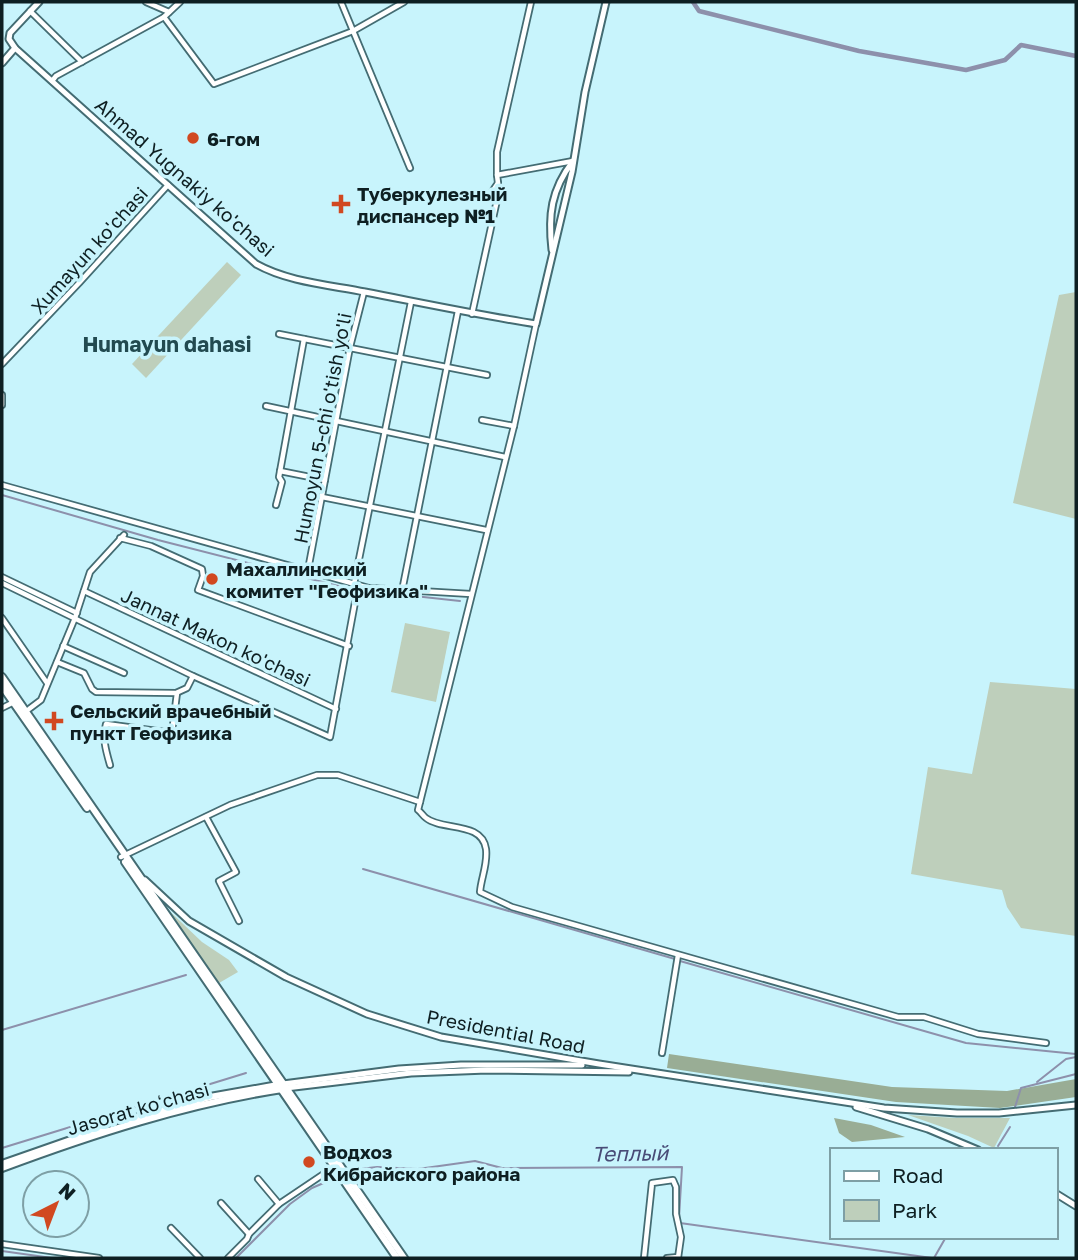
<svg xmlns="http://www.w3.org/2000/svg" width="1078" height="1260" font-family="'Golos Text',sans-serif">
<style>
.green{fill:#becfbb}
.forest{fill:#99ad95}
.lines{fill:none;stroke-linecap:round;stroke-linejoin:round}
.stream{stroke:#8d90ab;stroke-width:2}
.canal{stroke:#8d90ab;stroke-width:4.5}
.minor-casing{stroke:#446c73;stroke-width:8}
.tertiary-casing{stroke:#446c73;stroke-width:9}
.secondary-casing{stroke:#446c73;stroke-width:10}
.minor{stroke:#fff;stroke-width:4.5}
.tertiary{stroke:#fff;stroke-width:5}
.secondary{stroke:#fff;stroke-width:6}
.poi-dot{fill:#d14820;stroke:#c8f4fc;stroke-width:2.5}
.labels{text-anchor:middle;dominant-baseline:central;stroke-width:7;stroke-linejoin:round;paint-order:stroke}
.poi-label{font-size:19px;font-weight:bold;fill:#0e1f22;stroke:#c8f4fc;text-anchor:start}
.street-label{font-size:19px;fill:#0e1f22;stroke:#c8f4fc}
.neighbourhood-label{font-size:21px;font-weight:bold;fill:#224a50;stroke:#c8f4fc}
.water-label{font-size:21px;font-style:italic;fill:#494c77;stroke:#c8f4fc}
</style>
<rect width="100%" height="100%" fill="#c8f4fc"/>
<!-- green -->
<g class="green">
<path d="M227 262 241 275 146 378 132 364Z"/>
<path d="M1076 292V519L1013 503 1059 295Z"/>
<path d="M405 623 450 632 436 702 391 692Z"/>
<path d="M990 682 1076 689V936L1021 928 1007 907 1002 890 911 874 928 767 972 774Z"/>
<path d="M161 903 202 942 229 960 238 972 219 983Z"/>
<path d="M908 1115 956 1118H1010L994 1148 968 1136Z"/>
</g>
<!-- forest -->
<g class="forest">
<path d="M669 1054 892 1087 1007 1091 1076 1079V1097L1000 1108 896 1102 667 1068Z"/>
<path d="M834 1118 871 1125 905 1137 852 1142 839 1133Z"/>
</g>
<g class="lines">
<!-- stream -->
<g class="stream">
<path d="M2 495 158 540 350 589 460 601"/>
<path d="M363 869 675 959"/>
<path d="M680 961 966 1043 1076 1054"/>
<path d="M2 1030 186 975"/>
<path d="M1037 1082 1066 1059 1076 1057"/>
<path d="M1015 1107 1021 1088 1076 1074"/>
<path d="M998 1146 1010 1127"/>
<path d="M2 1148 246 1073"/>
<path d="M351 1170 377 1167 418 1169 475 1161 502 1168 682 1167 679 1218"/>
<path d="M680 1223 932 1258"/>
<path d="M2 1251 52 1258"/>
<path d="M236 1258 290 1204 312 1188 335 1178"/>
<path d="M934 1258 946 1237"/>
</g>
<!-- canal -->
<path class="canal" d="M693 2 699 11 859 51 966 70 1005 60 1021 45 1076 56"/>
<defs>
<g id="minor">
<path d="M146 2 169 12"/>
<path d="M341 2 410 168"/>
<path d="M30 11 82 62"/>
<path d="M164 17 214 84 353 31 404 2"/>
<path d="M52 81 56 76 164 17 180 2"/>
<path d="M497 175V152L531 2"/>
<path d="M470 195 489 196 498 183 497 175 573 161"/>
<path d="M472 314 497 200 498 183"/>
<path d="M536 324 514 426 418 810C421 812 423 816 426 818 442 831 482 821 486 849 488 864 481 878 480 892L512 907 898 1017H924L978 1034 1046 1043"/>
<path d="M279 334 487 375"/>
<path d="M2 364 79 283 168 185"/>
<path d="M2 395V405"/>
<path d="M266 406 505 457"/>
<path d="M482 420 514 426"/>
<path d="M280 471 325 480"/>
<path d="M2 485 369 588 471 594"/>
<path d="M322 497 486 530"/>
<path d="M276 505 282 482 279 477 304 339"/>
<path d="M120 538 151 546 202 569 203 576 198 590 349 646"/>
<path d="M308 570 350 347 364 292"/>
<path d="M2 577 77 613"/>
<path d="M2 583 193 676 330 737 358 586"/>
<path d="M354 584 411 302"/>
<path d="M84 591 336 709"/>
<path d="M402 591 458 311"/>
<path d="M2 618 47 683"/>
<path d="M63 646 124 673"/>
<path d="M57 662 84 673 92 689 96 692 176 693 187 688 193 676"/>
<path d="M2 708 14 702"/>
<path d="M29 709 41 700 75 618 90 572 124 535"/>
<path d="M75 737 104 732"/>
<path d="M110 765C106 751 102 738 106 724L172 733 177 693"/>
<path d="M206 817 236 872 219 881 239 921"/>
<path d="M121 857 230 805 317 775H338L420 802"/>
<path d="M662 1053 678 955"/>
<path d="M258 1179 279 1204"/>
<path d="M221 1203 249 1234"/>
<path d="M171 1228 200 1258"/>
<path d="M2 1244 99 1258"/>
<path d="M228 1258 247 1239 249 1234 279 1204 334 1167"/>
<path d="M644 1258 652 1183 673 1180 676 1187V1214L681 1237 678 1258"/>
<path d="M667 1258 678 1257"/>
</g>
<g id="tertiary">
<path d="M39 2 10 33 9 39 15 48 256 264C288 282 330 285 365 292 422 303 479 315 536 324L572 172 585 92 606 2"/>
<path d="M2 63 15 48"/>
<path d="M552 250C548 215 551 190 573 161"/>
<path d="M145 880 189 921 286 977 367 1014 441 1037 599 1064 884 1108 957 1113H999L1076 1105"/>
<path d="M283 1084 399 1069 461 1065H582"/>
<path d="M286 1088 411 1073 487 1070 629 1072"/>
<path d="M856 1107 928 1129 978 1150"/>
<path d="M1055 1193 1076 1206"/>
</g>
<g id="secondary">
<path d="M2 677 404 1258"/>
<path d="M2 686 87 808"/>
<path d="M125 862 397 1258"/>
<path d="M128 1120 210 1097 278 1085"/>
<path d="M2 1164 105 1128"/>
<path d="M2 1168C93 1134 186 1104 282 1089"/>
</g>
</defs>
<!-- minor casing -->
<use href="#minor" class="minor-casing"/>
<!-- tertiary casing -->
<use href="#tertiary" class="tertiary-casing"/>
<!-- secondary casing -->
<use href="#secondary" class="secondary-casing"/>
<!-- minor -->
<use href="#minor" class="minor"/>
<!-- tertiary -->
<use href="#tertiary" class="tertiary"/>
<!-- secondary -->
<use href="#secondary" class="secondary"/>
</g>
<!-- markers -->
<g class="poi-dot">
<circle cx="193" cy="138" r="7"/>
<path d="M337.5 193.5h7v7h7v7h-7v7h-7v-7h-7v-7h7z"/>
<circle cx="212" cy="579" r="7"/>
<path d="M50.5 710.5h7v7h7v7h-7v7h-7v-7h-7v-7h7z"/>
<circle cx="309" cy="1162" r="7"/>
</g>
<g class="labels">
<!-- poi labels -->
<g class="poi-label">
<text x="207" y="138">6-гом</text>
<text x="357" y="193">Туберкулезный<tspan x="357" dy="22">диспансер №1</tspan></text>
<text x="226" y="568">Махаллинский<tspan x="226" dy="22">комитет "Геофизика"</tspan></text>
<text x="70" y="710">Сельский врачебный<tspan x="70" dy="22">пункт Геофизика</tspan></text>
<text x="323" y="1151">Водхоз<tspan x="323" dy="22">Кибрайского района</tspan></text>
</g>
<!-- street labels -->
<g class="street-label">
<text transform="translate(185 177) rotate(41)">Ahmad Yugnakiy ko'chasi</text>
<text transform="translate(89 250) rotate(-48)">Xumayun ko'chasi</text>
<text transform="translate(322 428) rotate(-79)">Humoyun 5-chi o'tish yo'li</text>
<text transform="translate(216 637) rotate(25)">Jannat Makon ko'chasi</text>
<text transform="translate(506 1031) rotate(11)">Presidential Road</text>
<text transform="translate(138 1108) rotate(-16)">Jasorat koʻchasi</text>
</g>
<!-- neighbourhood labels -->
<g class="neighbourhood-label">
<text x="167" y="344">Humayun dahasi</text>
</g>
<!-- water labels -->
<g class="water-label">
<text transform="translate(630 1153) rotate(-1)">Теплый</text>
</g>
</g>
<!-- border -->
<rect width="1078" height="1260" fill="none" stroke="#0e1f22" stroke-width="7"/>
<!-- legend -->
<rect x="830" y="1148" width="228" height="91" fill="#c8f4fc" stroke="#7e9fa5" stroke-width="2"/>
<rect x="844" y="1171" width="35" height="10" fill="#ffffff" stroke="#7e9fa5" stroke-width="2"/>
<text x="892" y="1183" font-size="21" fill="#0e1f22">Road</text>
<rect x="844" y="1200" width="35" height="21" fill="#becfbb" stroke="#7e9fa5" stroke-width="2"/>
<text x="892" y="1218" font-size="21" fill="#0e1f22">Park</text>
<!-- north arrow -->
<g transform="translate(56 1204) rotate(42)"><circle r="33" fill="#c8f4fc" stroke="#7e9fa5" stroke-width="2"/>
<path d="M0-5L12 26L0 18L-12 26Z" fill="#d14820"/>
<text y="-10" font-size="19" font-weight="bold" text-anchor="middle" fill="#0e1f22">N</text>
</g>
</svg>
